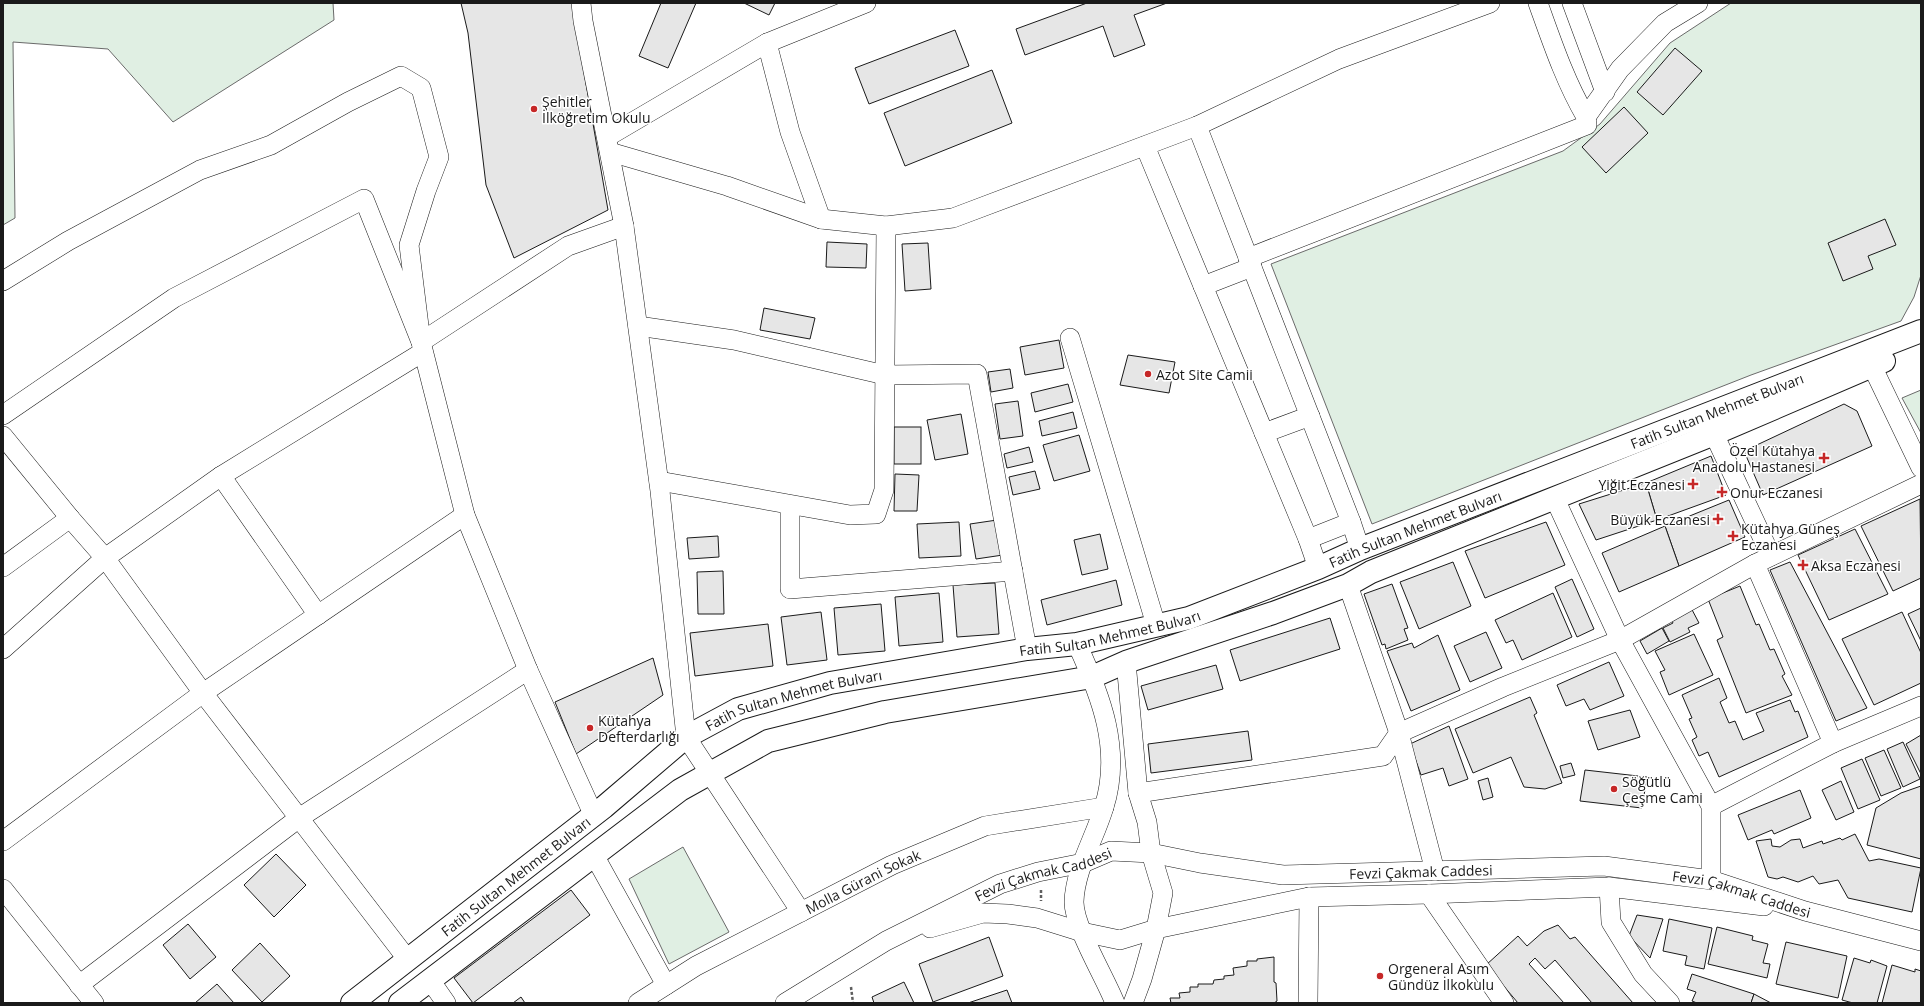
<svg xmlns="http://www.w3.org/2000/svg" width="1924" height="1006" font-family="'Open Sans',sans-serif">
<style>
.green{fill:#e0efe3;stroke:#6a6a6a}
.building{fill:#e6e6e6;stroke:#1a1a1a}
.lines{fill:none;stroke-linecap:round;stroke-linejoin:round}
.minor-casing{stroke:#1a1a1a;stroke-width:20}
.major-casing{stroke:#1a1a1a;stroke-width:24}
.path{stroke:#5f5f5f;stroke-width:2.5;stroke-dasharray:3 2;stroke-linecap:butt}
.minor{stroke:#fff;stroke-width:19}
.major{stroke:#fff;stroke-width:22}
.poi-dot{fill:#c62828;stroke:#fff;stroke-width:1.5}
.labels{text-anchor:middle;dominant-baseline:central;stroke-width:3;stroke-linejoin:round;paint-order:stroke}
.poi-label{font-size:14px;fill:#1a1a1a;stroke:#fff;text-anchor:start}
.street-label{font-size:14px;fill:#1a1a1a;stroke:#fff}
</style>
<rect width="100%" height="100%" fill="#fff"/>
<!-- green -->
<g class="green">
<path d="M3 3H333L334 20 173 122 108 49 13 42 15 218 3 225Z"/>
<path d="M1731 3H1921V275L1914 297 1901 321 1751 375 1372 524 1271 264 1563 151 1600 124 1670 43Z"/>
<path d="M1921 390V433L1902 398Z"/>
<path d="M683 847 729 932 669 964 629 879Z"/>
</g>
<!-- building -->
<g class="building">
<path d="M461 3H572L608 210 514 258 486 185 468 33Z"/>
<path d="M661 3H696L668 68 639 56Z"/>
<path d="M744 3H775L769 15Z"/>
<path d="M1087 3H1167L1134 15 1145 45 1114 57 1103 26 1025 55 1016 29Z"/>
<path d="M955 30 969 66 869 104 855 68Z"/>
<path d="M1675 48 1702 71 1663 115 1637 92Z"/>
<path d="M992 70 1012 123 905 166 884 113Z"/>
<path d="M1624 107 1648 133 1606 173 1582 147Z"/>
<path d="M1885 219 1896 245 1868 256 1873 269 1843 281 1828 243Z"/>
<path d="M827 242 867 244 866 268 826 267Z"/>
<path d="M928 243 931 289 905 291 902 244Z"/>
<path d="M764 308 815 318 810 339 760 330Z"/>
<path d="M1059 340 1064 368 1025 375 1020 347Z"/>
<path d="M1128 355 1175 362 1169 393 1120 385Z"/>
<path d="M1010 369 1013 388 991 392 988 372Z"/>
<path d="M1068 384 1073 402 1035 412 1031 393Z"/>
<path d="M1018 401 1023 436 1000 439 995 404Z"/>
<path d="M1844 404 1857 411 1872 446 1763 495 1744 451Z"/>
<path d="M1073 412 1077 428 1042 436 1039 421Z"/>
<path d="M961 414 968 454 935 460 927 420Z"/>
<rect x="894" y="427" width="27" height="37"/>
<path d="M1079 435 1090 471 1054 481 1043 445Z"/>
<path d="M1029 447 1033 462 1007 468 1004 454Z"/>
<path d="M1711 456 1726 495 1657 520 1646 483Z"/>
<path d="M1035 471 1040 489 1013 495 1009 477Z"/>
<path d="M895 474 919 475 917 511H894Z"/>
<path d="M1646 483 1657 520 1596 540 1579 504Z"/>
<path d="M1920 499 1921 578 1893 591 1861 526Z"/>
<path d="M1729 500 1745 537 1679 566 1665 526Z"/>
<path d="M997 520 1003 555 976 559 970 524Z"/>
<path d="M959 522 961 556 919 558 917 524Z"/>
<path d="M1546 522 1565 565 1485 598 1465 551Z"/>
<path d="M1665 526 1679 566 1619 592 1602 553Z"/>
<path d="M1855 529 1888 594 1829 620 1798 555Z"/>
<path d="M1100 534 1108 569 1082 575 1074 540Z"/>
<path d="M718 536 719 557 689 559 687 538Z"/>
<path d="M1453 562 1471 606 1419 629 1400 582Z"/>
<path d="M1790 562 1867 708 1836 721 1770 570Z"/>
<path d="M723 571 724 614H698L697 572Z"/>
<path d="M1572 579 1594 629 1577 637 1555 587Z"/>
<path d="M1116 580 1122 605 1047 625 1041 600Z"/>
<path d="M995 583 999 634 957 637 953 585Z"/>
<path d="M1392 584 1408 628 1404 629 1408 640 1386 649 1385 644 1382 645 1364 594Z"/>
<path d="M1740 586 1756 625 1759 624 1770 650 1774 649 1785 674 1782 676 1792 695 1746 713 1717 640 1723 637 1708 599Z"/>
<path d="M939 593 943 642 899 646 895 597Z"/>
<path d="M1553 593 1572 637 1522 660 1513 640 1506 643 1495 620Z"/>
<path d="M881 604 885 651 838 655 834 608Z"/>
<path d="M1689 604 1699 623 1688 628 1690 632 1670 642 1663 628 1673 623 1669 615Z"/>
<path d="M1921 608V641L1908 614Z"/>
<path d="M821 612 827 660 787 665 781 617Z"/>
<path d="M1902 612 1921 653V683L1874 705 1842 639Z"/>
<path d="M1330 618 1340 649 1240 681 1230 650Z"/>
<path d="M768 624 773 666 695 676 690 633Z"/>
<path d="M1662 628 1669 641 1647 654 1640 641Z"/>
<path d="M1486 632 1502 668 1470 682 1454 646Z"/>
<path d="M1694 634 1713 675 1669 695 1660 672 1665 670 1655 651Z"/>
<path d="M1438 635 1460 690 1411 711 1387 651 1412 643 1414 648Z"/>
<path d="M653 658 663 695 576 754 555 702Z"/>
<path d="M1609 662 1624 696 1590 710 1584 699 1566 706 1557 685Z"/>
<path d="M1216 665 1223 689 1148 710 1141 686Z"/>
<path d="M1719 678 1727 698 1720 702 1729 723 1735 721 1743 740 1764 731 1756 713 1790 700 1795 712 1798 711 1808 737 1719 777 1708 752 1699 756 1692 740 1697 737 1689 719 1692 718 1682 695Z"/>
<path d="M1530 697 1537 713 1534 715 1562 783 1545 789 1524 787 1511 757 1473 773 1455 729Z"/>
<path d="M1630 710 1640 737 1598 750 1588 721Z"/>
<path d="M1449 726 1468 779 1449 786 1443 768 1421 775 1410 744Z"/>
<path d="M1248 731 1252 760 1151 773 1148 744Z"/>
<path d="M1921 735V774L1906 744Z"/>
<path d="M1903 742 1920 779 1903 787 1887 749Z"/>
<path d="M1884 750 1901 788 1881 796 1865 758Z"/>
<path d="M1862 759 1880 800 1858 809 1841 768Z"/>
<path d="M1571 763 1575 775 1563 778 1560 766Z"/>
<path d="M1585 770 1647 777 1642 808 1580 801Z"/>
<path d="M1488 778 1493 797 1483 800 1478 781Z"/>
<path d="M1841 781 1854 812 1836 820 1822 790Z"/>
<path d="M1921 786V859L1867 845 1876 808 1901 793Z"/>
<path d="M1800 790 1811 818 1774 834 1772 830 1748 840 1738 815Z"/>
<path d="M1855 834 1869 861 1879 859 1921 868 1912 912 1848 898 1838 880 1819 884 1813 876 1798 882 1783 877 1777 879 1768 877 1756 841 1771 839 1772 846 1780 847 1791 840 1800 839 1803 848 1822 841 1823 844 1840 838 1842 840Z"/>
<path d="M276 854 306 885 274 917 244 885Z"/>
<path d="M571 890 590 915 473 1003 454 978Z"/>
<path d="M1637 915 1663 919 1650 958 1629 936Z"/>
<path d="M1669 919 1712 928 1704 969 1685 965 1687 956 1663 951Z"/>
<path d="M188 924 216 957 190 979 163 945Z"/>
<path d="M1558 925 1570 939 1575 937 1633 1003H1592L1555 960 1545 969 1535 958 1529 964 1564 1003H1518L1486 965 1518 936 1527 946 1544 931Z"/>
<path d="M1717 927 1753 936 1752 940 1768 944 1763 963 1770 964 1767 978 1708 964Z"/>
<path d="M989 937 1003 976 933 1002 919 964Z"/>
<path d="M1786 942 1847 956 1838 998 1776 984Z"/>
<path d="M260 943 290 976 262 1002 232 970Z"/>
<path d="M1274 957V982L1276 983 1277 1001 1274 1003H1171L1170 998H1180L1179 993 1190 992V987H1198V984H1213L1214 980 1224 979V976L1234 975 1233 968 1247 966V961H1257V959Z"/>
<path d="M1854 958 1870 963 1871 960 1887 966 1877 1003H1853L1842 1000Z"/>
<path d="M1892 965 1915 972V969L1921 971V1003H1882Z"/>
<path d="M1692 974 1754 994 1751 1003H1697L1692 1001 1696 992 1687 989Z"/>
<path d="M904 982 914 1003H874L872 997Z"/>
<path d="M217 984 234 1003H195Z"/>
<path d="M1007 990 1012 1003H968Z"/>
<path d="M1754 994 1771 1003H1751Z"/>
<path d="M521 997 525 1003H513Z"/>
</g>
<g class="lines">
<defs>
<g id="minor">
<path d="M581 3 583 21 624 226 660 491 686 737 801 912"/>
<path d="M1538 3C1552 42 1565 81 1586 117L1620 69 1665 23 1698 3"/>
<path d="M1572 3 1605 92"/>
<path d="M767 43 790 132 821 219"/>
<path d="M1197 126 1351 522 1360 549"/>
<path d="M607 137 767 43 866 3"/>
<path d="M1145 146 1308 539 1318 568"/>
<path d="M610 152 727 186 821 219 886 226 953 218 1197 126 1339 59 1490 3"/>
<path d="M1248 258 1587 125 1586 117"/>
<path d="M3 281 68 241 200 170 271 145 348 102 401 76 421 88 439 157 426 191 409 245 421 342 568 246 624 226"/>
<path d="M1203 286 1252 267"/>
<path d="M638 326 734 340 885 375 977 374 1027 649"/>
<path d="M1070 338 1156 625"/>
<path d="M1872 366 1921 468"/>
<path d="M3 415 174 298 364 199 421 342 465 515 528 670 594 816"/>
<path d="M1264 433 1310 416"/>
<path d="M1714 434 1771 556"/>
<path d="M3 436 70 518 105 558 203 693 408 960"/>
<path d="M221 476 318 615"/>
<path d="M659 481 850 515 876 514 884 490 886 226"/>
<path d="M1555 499 1620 640 1711 806V880"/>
<path d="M790 505V589L1013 571"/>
<path d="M1308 539 1351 522"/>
<path d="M1755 564 1833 743"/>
<path d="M3 567 70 518"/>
<path d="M1348 585 1399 733 1435 871"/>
<path d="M1077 644C1101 696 1122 750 1104 807 1095 838 1075 869 1074 902 1074 927 1105 977 1115 1003"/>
<path d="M3 649 105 558 221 476 423 352"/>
<path d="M1126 662 1138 793 1147 822 1151 853 1163 893 1156 929 1142 979 1133 1003"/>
<path d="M1138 793 1383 756 1399 733 1503 687 1620 640 1755 564 1921 484"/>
<path d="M1711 806 1833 743 1921 706"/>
<path d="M3 841 203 693 465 515"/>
<path d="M594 855 666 985"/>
<path d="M1609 887 1611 922 1643 974 1670 1003"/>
<path d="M3 889 94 1003"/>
<path d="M1429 894 1504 1003"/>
<path d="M930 928 983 913 1008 914 1037 918 1082 932 1120 940 1156 929 1309 897 1429 894 1609 887 1764 906"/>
<path d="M430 980 446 1003"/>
<path d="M79 985 299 818 528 670"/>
<path id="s1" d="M638 1003 696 966 892 865 985 826 1104 807"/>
<path id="s2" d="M785 1003 886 941 1000 884 1038 872 1083 863 1111 851 1151 853 1200 863 1283 875 1604 866 1711 880 1805 911 1921 941"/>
<path d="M1308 1003 1309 897"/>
</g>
<g id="major">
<path id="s3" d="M352 1003 604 807 686 737 738 709 830 683 1027 649 1077 644 1189 618 1318 568 1360 549 1921 331"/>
<path d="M400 1003 680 790 768 741 885 712 1092 677 1126 662 1273 613 1348 585 1371 572 1714 434 1884 361"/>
</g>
</defs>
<!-- minor casing -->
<use href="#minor" class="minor-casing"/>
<!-- major casing -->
<use href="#major" class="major-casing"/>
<!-- path -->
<g class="path">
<path d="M1041 890V901"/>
<path d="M851 987 853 1003"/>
</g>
<!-- minor -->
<use href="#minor" class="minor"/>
<!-- major -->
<use href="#major" class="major"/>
</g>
<!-- markers -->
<g class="poi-dot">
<circle cx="534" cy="109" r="4"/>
<circle cx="1148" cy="374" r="4"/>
<path d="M1822 452h4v4h4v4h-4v4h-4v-4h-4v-4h4z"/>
<path d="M1691 478h4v4h4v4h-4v4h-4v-4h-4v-4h4z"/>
<path d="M1720 486h4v4h4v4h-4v4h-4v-4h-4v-4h4z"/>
<path d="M1716 513h4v4h4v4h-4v4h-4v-4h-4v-4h4z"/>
<path d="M1731 530h4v4h4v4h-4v4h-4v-4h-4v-4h4z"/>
<path d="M1801 559h4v4h4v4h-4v4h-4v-4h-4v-4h4z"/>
<circle cx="590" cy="728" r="4"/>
<circle cx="1614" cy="789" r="4"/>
<circle cx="1380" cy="976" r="4"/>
</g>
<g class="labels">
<!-- poi labels -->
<g class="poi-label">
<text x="542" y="101">Şehitler<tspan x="542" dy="16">İlköğretim Okulu</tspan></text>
<text x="1156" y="374">Azot Site Camii</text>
<text x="1815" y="450" text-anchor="end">Özel Kütahya<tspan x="1815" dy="16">Anadolu Hastanesi</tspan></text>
<text x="1685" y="484" text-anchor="end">Yiğit Eczanesi</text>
<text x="1730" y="492">Onur Eczanesi</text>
<text x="1710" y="519" text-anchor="end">Büyük Eczanesi</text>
<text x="1741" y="528">Kütahya Güneş<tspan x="1741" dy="16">Eczanesi</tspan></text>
<text x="1811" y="565">Aksa Eczanesi</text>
<text x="598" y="720">Kütahya<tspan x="598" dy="16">Defterdarlığı</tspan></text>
<text x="1622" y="781">Söğütlü<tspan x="1622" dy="16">Çeşme Cami</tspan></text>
<text x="1388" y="968">Orgeneral Asım<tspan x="1388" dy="16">Gündüz İlkokulu</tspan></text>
</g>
<!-- street labels -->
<g class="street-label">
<text stroke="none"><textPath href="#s3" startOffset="1514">Fatih Sultan Mehmet Bulvarı</textPath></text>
<text stroke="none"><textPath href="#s3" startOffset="1190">Fatih Sultan Mehmet Bulvarı</textPath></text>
<text stroke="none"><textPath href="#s3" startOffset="866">Fatih Sultan Mehmet Bulvarı</textPath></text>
<text stroke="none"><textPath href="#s3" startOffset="542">Fatih Sultan Mehmet Bulvarı</textPath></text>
<text stroke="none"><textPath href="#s2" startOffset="674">Fevzi Çakmak Caddesi</textPath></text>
<text stroke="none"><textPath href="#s2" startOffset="290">Fevzi Çakmak Caddesi</textPath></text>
<text stroke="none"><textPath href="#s3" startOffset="207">Fatih Sultan Mehmet Bulvarı</textPath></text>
<text stroke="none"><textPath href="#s1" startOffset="256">Molla Gürani Sokak</textPath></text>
<text stroke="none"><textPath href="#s2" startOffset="998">Fevzi Çakmak Caddesi</textPath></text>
</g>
</g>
<!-- border -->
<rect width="1924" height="1006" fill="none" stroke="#1a1a1a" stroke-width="8"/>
</svg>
